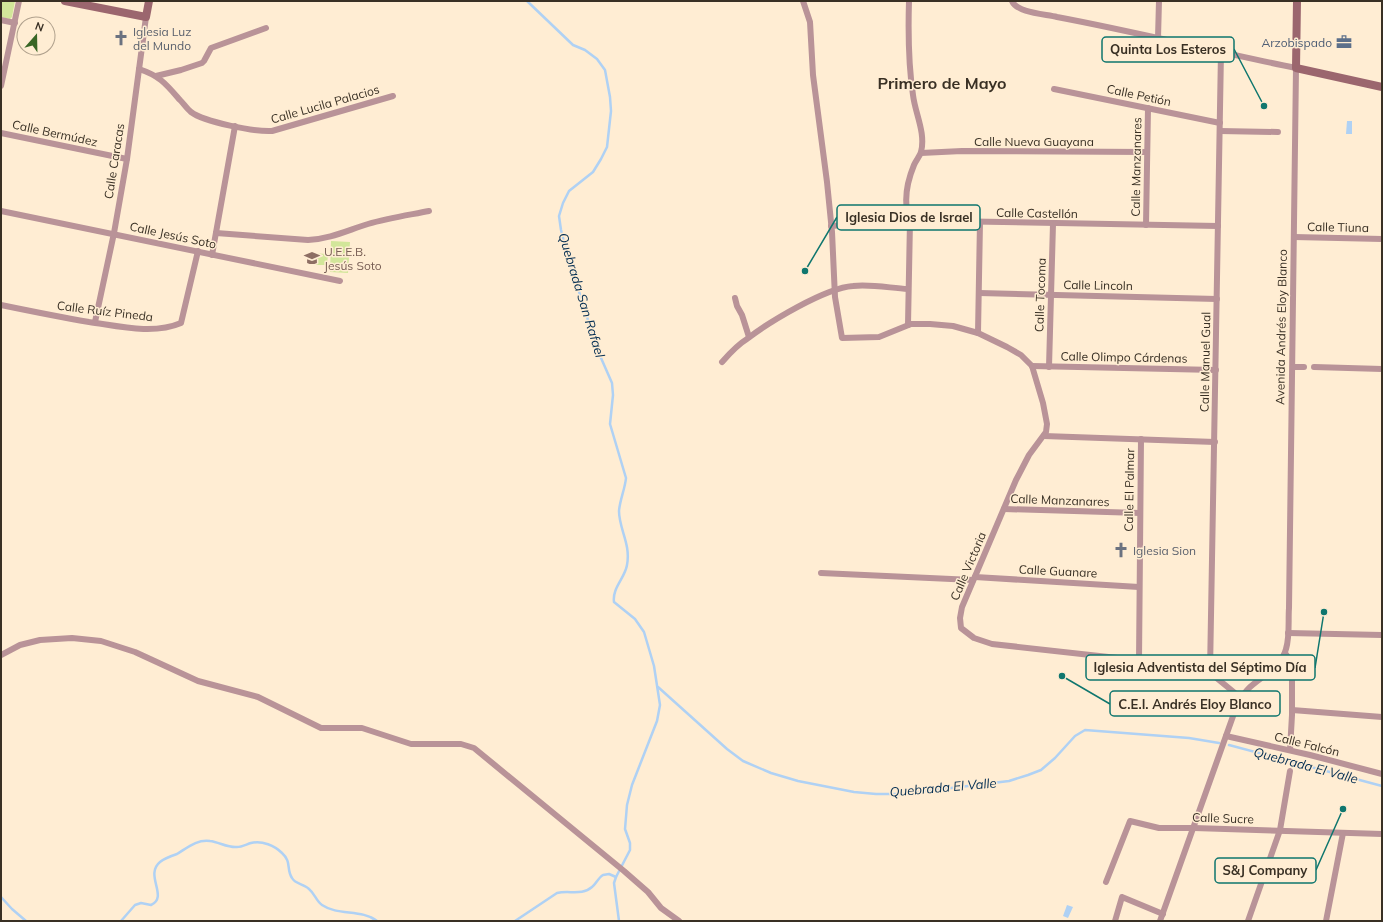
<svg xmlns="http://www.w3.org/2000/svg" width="1383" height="922" font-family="Mulish,sans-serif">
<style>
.green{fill:#d2e69a}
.water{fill:#afd1f4}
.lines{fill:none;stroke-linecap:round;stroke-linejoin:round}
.stream{stroke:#afd1f4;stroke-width:2.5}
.street{stroke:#b99398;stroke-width:6}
.secondary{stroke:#9b666e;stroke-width:8}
.labels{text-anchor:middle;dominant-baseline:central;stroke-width:3;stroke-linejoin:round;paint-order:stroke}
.worship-label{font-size:12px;fill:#5b616d;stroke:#ffedd3;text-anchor:start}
.service-label{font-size:12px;fill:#4e5e75;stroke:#ffedd3;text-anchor:end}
.street-label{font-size:12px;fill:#393024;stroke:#ffedd3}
.education-label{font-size:12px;fill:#785e54;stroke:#ffedd3;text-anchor:start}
.water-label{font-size:13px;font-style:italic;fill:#052f53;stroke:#ffedd3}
.district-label{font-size:16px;font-weight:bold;fill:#393024;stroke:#ffedd3}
.leader{fill:none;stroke:#0f766e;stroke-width:1.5}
.callout-dot{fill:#0f766e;stroke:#ffedd3;stroke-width:1.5}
.callout{fill:#ffedd3;stroke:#0f766e;stroke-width:1.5}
.callout-label{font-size:13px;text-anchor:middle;font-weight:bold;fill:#393024}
</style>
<rect width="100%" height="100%" fill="#ffedd3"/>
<!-- green -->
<g class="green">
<path d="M1 1H15L12 17 10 19 1 17Z"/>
<path d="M331 241 350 242 348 273 330 272Z"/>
<path d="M309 253 328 254 327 265H309Z"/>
</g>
<!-- water -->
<g class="water">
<path d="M1347 121H1352V134H1346Z"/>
<path d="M1067 905 1073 907 1068 918 1063 916Z"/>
</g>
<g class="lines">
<!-- stream -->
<g class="stream">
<path d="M527 1 573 45 585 50 597 59 605 70 610 97 611 111 607 147 601 159 593 172 569 191 563 203 559 216 561 230 568 258 586 313 594 342 612 383 613 395 610 424 626 478C625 489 620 499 619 511 619 529 631 544 627 565 625 578 612 588 614 602L635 619 644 632 654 666 660 705 657 721 632 785 627 805 625 829 630 843V850L616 877 614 883 619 921"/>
<path d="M658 687 727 749 743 761 771 773 798 781 854 792 876 794H902L1009 781 1028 775 1041 770 1055 758 1075 736 1085 730 1189 738 1219 743"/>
<path d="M1229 745 1382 786"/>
<path d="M1 897 12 909 26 921"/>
<path d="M121 921 135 905 141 903 151 905C169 897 144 875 160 862 165 858 171 856 177 854 187 848 197 839 210 841 219 842 228 848 237 847 242 847 247 844 251 843 262 840 275 846 282 853 292 862 286 869 292 878 295 884 304 884 309 889 315 894 316 901 322 905 338 916 362 909 377 921"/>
<path d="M515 921 557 893C569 890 582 896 592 887 596 884 598 878 603 875L609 874 616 877"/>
</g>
<!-- street -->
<g class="street">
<path d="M803 1 810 22 813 75 827 182 832 232 835 297 842 338 879 337 911 324H930L953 326 978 333 1007 347 1021 355 1032 366 1043 403 1047 424 1046 432 1029 455 1016 480 962 607 960 618 961 628 974 638 992 644 1199 667 1208 671 1241 698"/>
<path d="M1012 1C1017 13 1045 14 1057 17 1137 32 1216 52 1296 68L1289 608C1288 621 1290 636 1286 649 1281 668 1260 677 1248 689 1243 694 1240 700 1237 705L1160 921"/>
<path d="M1 20 15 23"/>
<path d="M1158 38 1159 1"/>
<path d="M139 69C160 76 166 84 180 100 184 104 187 109 191 112 204 122 255 132 272 131L393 96"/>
<path d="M156 76 181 70 202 63 204 61 211 48 266 28"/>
<path d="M1 86 19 1"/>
<path d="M1054 89 1220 123"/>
<path d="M1220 131 1278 132"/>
<path d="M1 133 127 159"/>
<path d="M921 153 962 151 1147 152"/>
<path d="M1 211 340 281"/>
<path d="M1146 225 1148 108"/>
<path d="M831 226 899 221H943L1218 226"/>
<path d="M216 233 308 240C330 239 348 230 368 224 388 218 409 215 429 211"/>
<path d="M1294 237 1382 239"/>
<path d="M212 255 235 126"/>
<path d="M979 293 1217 299"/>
<path d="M735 298 737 306 742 315 749 337"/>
<path d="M1 305C30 311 60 317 89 322 118 326 153 335 181 323L198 251"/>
<path d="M95 322 114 233 127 159 146 17"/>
<path d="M908 325 910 221C903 203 907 182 914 165 916 160 920 156 921 152 926 133 915 113 913 95 908 62 908 34 909 1"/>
<path d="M978 333 980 222"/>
<path d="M722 362C730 353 737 345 747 339 769 322 825 288 853 286 871 284 890 288 908 289"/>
<path d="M1032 366 1216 370"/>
<path d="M1049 367 1053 224"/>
<path d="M1293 367H1304"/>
<path d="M1314 367 1382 369"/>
<path d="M1044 436 1215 442"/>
<path d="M1004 509 1140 513"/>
<path d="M821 573 973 580"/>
<path d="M975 577 1139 587"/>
<path d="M1288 633 1382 635"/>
<path d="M1285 653 1290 660 1292 669V715L1290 750"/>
<path d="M1 655 20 645 40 640 72 638 101 641 135 652 198 681 258 697 321 728H362L411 744H461L474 748 624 871 648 892 661 908 679 921"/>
<path d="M1139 661 1141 439"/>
<path d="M1210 672C1215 466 1217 259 1221 52"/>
<path d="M1292 710 1382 717"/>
<path d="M1226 736 1310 755 1382 774"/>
<path d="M1106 882 1130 821 1159 828H1194L1382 834"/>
<path d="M1115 921 1122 897 1163 914"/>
<path d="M1248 921 1280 830 1290 771"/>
<path d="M1326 921 1343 833"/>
</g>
<!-- secondary -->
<g class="secondary">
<path d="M65 1 146 17 149 1"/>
<path d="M1297 1 1296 68 1382 87"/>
</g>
</g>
<!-- icons -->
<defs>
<symbol id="church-bare" viewBox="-9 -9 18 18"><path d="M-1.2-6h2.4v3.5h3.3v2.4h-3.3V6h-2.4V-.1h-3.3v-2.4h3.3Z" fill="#6b7280" stroke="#ffedd3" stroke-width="2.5" paint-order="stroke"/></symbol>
<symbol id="office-bare" viewBox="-9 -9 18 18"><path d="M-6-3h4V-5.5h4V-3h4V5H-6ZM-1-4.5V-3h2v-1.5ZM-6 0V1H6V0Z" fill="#5c6f8a" stroke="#ffedd3" stroke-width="2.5" paint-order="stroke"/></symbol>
<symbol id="school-bare" viewBox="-9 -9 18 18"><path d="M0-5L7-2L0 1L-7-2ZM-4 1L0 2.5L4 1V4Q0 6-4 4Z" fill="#8d6e63" stroke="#ffedd3" stroke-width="2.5" paint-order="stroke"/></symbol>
</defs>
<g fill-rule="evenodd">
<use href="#church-bare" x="110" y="27" width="22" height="22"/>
<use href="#office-bare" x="1333" y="31" width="22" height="22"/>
<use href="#school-bare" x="301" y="247" width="22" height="22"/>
<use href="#church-bare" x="1110" y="539" width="22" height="22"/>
</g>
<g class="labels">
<!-- worship labels -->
<g class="worship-label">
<text x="133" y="31">Iglesia Luz<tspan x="133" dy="14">del Mundo</tspan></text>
<text x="1133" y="550">Iglesia Sion</text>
</g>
<!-- service labels -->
<g class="service-label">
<text x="1332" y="42">Arzobispado</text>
</g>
<!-- street labels -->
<g class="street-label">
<text transform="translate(1139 95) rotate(12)">Calle Petión</text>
<text transform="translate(325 104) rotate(-16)">Calle Lucila Palacios</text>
<text transform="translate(55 133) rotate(12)">Calle Bermúdez</text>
<text x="1034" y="141">Calle Nueva Guayana</text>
<text transform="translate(114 161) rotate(-81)">Calle Caracas</text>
<text transform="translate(1136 167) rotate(-89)">Calle Manzanares</text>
<text transform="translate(1037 213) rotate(1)">Calle Castellón</text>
<text transform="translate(1338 227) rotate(1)">Calle Tiuna</text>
<text transform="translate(173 235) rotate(12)">Calle Jesús Soto</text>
<text transform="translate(1098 285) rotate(1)">Calle Lincoln</text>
<text transform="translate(1040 295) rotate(-88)">Calle Tocoma</text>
<text transform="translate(105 311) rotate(7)">Calle Ruíz Pineda</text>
<text transform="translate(1281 327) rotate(-89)">Avenida Andrés Eloy Blanco</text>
<text transform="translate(1124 357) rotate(1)">Calle Olimpo Cárdenas</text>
<text transform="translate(1205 362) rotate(-89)">Calle Manuel Gual</text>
<text transform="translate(1129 490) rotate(-89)">Calle El Palmar</text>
<text transform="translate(1060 500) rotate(2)">Calle Manzanares</text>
<text transform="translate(968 566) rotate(-67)">Calle Victoria</text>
<text transform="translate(1058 571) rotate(3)">Calle Guanare</text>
<text transform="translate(1307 744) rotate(14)">Calle Falcón</text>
<text transform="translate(1223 818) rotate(2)">Calle Sucre</text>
</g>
<!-- education labels -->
<g class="education-label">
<text x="324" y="251">U.E.E.B.<tspan x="324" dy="14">Jesús Soto</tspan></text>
</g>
<!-- water labels -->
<g class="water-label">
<text transform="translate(582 295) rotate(73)">Quebrada San Rafael</text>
<text transform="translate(1306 765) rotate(15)">Quebrada El Valle</text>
<text transform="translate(943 787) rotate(-5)">Quebrada El Valle</text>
</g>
<!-- district labels -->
<g class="district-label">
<text x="942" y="83">Primero de Mayo</text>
</g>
</g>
<!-- callouts -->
<path class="leader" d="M1264 106L1234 49M805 271L837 217M1324 612L1315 668M1062 676L1110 704M1343 809L1316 870"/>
<g class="callout-dot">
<circle cx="1264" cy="106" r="4"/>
<circle cx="805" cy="271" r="4"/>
<circle cx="1324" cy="612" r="4"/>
<circle cx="1062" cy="676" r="4"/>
<circle cx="1343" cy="809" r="4"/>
</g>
<g class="callout">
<rect x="1102" y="37" width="132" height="25" rx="4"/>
<rect x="837" y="205" width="143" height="25" rx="4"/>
<rect x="1086" y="655" width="229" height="25" rx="4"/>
<rect x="1110" y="691" width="170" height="25" rx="4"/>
<rect x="1215" y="858" width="101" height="25" rx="4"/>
</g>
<g class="callout-label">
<text x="1168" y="54">Quinta Los Esteros</text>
<text x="909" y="222">Iglesia Dios de Israel</text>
<text x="1200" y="672">Iglesia Adventista del Séptimo Día</text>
<text x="1195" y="709">C.E.I. Andrés Eloy Blanco</text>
<text x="1265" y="875">S&amp;J Company</text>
</g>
<!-- border -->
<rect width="1383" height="922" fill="none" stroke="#393024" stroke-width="4"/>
<!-- north arrow -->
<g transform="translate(36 36) rotate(20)"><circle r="19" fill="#ffedd3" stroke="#b0a18d"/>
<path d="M0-3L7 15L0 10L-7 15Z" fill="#386625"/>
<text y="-6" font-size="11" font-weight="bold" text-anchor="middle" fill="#393024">N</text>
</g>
</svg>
